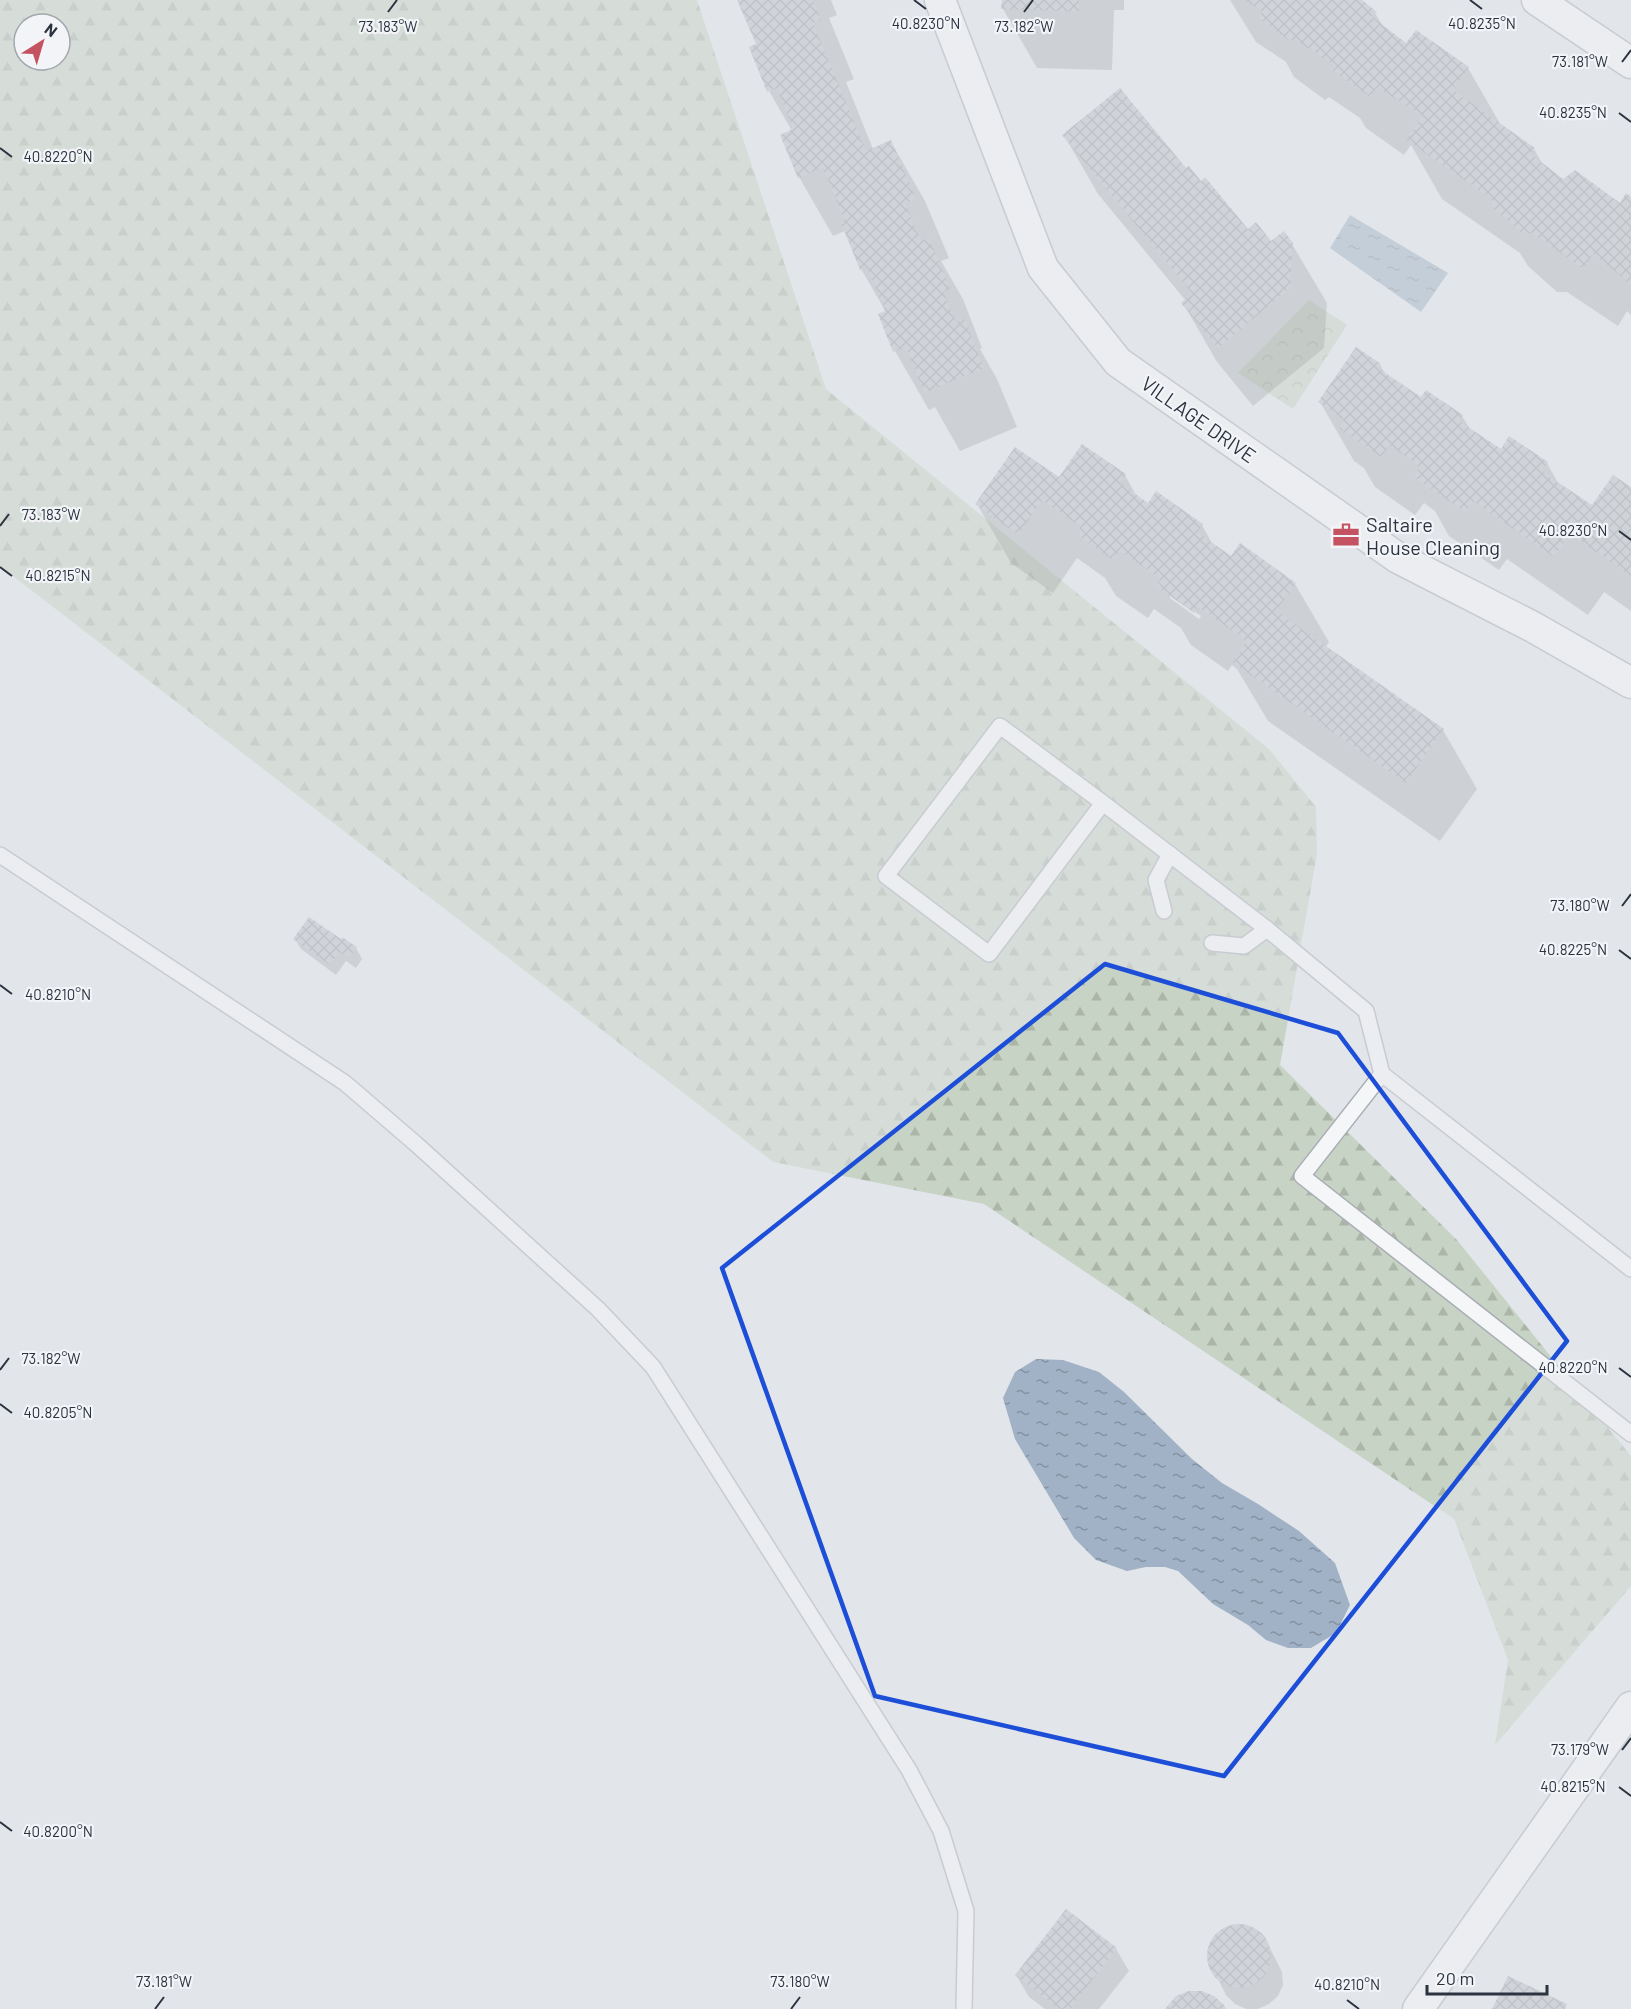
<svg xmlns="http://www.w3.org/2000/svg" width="1631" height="2009" font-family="Barlow,sans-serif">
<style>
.forest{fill:url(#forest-firs);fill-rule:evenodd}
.park{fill:url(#park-crowns)}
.water{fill:url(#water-ripples)}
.shadow{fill:#0003;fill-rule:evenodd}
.building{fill:url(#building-cross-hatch)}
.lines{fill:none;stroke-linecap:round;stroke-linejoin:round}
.lane-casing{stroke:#a8acb4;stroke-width:18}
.street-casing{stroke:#a8acb4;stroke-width:33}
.lane{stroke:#f5f6f8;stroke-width:15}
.street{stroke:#f5f6f8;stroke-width:30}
.marked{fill:none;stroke:#1d4ed8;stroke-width:4.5;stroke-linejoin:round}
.ticks{fill:none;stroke:#2c3340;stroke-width:2}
.labels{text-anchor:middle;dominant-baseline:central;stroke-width:4.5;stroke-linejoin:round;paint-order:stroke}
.street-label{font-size:20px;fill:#2c3340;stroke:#f2f4f7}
.poi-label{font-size:20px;fill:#2c3340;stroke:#f2f4f7;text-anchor:start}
.ticks-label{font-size:15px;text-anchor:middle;fill:#2c3340;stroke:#f2f4f7;stroke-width:4.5;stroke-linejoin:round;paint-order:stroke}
</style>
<defs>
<pattern id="forest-firs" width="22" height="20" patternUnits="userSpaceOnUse" patternTransform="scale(1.5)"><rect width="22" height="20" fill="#c7d3c4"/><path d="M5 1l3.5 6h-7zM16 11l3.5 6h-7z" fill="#abb6a9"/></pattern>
<pattern id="park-crowns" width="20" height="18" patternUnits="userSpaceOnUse" patternTransform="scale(1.5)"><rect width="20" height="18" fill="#c7d3c4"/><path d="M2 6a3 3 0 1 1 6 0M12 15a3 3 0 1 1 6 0" fill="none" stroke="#abb6a9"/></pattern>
<pattern id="water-ripples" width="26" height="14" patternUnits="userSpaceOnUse" patternTransform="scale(1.5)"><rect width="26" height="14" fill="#a1b2c6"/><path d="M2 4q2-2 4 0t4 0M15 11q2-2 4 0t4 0" fill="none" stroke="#8391a2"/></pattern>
<pattern id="building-cross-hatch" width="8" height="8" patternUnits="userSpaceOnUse" patternTransform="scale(1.5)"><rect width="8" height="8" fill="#babec6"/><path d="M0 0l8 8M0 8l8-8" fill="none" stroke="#979ba2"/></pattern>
</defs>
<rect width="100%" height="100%" fill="#e2e5ea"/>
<!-- forest -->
<path class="forest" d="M0 0H697L826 389 1269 749 1316 807 1317 854 1280 1065 1457 1240 1631 1456V1586L1495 1745 1508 1660 1454 1519 984 1204 773 1162 0 566ZM24 24H60V60H24Z"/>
<!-- park -->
<path class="park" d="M1309 300 1347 325 1293 409 1238 373Z"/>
<!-- water -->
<g class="water">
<path d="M1350 215 1448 273 1421 312 1330 248Z"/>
<path d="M1036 1359 1063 1360 1099 1372 1124 1392 1192 1459 1222 1483 1258 1504 1299 1531 1335 1563 1350 1605 1336 1633 1311 1648H1288L1266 1640 1248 1625 1213 1604 1178 1571 1165 1567H1146L1127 1571 1096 1560 1074 1538 1015 1439 1003 1398 1015 1372Z"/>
</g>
<!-- shadow -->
<g class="shadow">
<path d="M739 0H831L837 15 829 18 854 79 846 82 873 149 891 142 925 201 949 258 941 261 963 299 982 348 980 349 997 379 1017 427 960 451 935 407 929 410 895 351 886 312 861 269 845 231 833 236 799 177 792 131 769 91 751 48 758 45Z"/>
<path d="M1003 0H1124V10H1114L1112 70 1037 68 1003 9Z"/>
<path d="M1230 0H1360L1375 13 1384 28 1407 45 1468 68 1502 127 1534 149 1543 165 1563 181 1620 205 1631 199V315L1627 311 1618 326 1567 292H1557L1528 266 1520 253 1442 199 1411 145 1404 155 1366 128 1360 118 1329 97 1325 100 1294 77 1286 62 1256 42Z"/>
<path d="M1064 135 1185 171 1247 231 1271 243 1292 244 1327 303 1324 348 1253 406 1217 362 1183 303 1186 301 1098 194Z"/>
<path d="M1380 365 1386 375 1421 399 1462 416 1470 429 1501 451 1547 463 1559 485 1592 508 1631 489V611L1604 592 1588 615 1507 559 1499 570 1449 536 1435 511 1424 503 1415 515 1375 487 1364 468 1354 461 1320 402Z"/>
<path d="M1125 475 1137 497 1149 505 1202 525 1213 545 1231 558 1295 584 1329 642 1325 648 1443 730 1477 789 1440 841 1268 721 1237 669 1232 665 1228 671 1191 645 1181 628 1154 609 1148 618 1116 596 1105 578 1077 558 1053 593 1011 563 977 504 1059 479ZM1170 594 1201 616 1199 619 1170 598Z"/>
<path d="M295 939 341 941 356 948 362 959 356 968 346 961 336 975 301 949Z"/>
<path d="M1066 1911 1116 1949 1129 1971 1099 2009H1045L1029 1997 1016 1975Z"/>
<path d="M1233 1925H1245L1256 1930 1265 1938 1282 1972 1283 1985 1278 1996 1269 2004 1258 2009H1246L1235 2004 1226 1995 1209 1961 1208 1949 1213 1938 1221 1930Z"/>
</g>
<!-- building -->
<g class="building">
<path d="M737 0H813L821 20 813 23 866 151 891 140 916 199 905 203 921 241 929 238 950 289 943 291 956 322 964 318 984 368 924 393 906 347 893 352 878 314 885 311 867 267 860 270 841 223 845 222 823 167 798 178 780 135 793 129 777 88 767 92 749 47 756 44Z"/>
<path d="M1002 0H1079V12L1001 9Z"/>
<path d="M1245 0H1362L1377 12 1371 16 1406 43 1416 30 1469 67 1453 90 1535 148 1531 154 1563 179 1575 170 1620 203 1626 193 1631 197V280L1629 283 1593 253 1584 269 1532 233H1522L1492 207V199L1406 140 1423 116 1377 87 1370 97 1331 69 1334 65 1294 39 1290 41 1259 18 1262 11Z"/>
<path d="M1120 88 1186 168 1189 166 1201 181 1205 177 1248 229 1256 222 1271 241 1284 231 1293 243 1290 288 1218 348 1181 303 1192 293 1062 135Z"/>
<path d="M1356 347 1381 364 1378 368 1421 397 1426 390 1463 415 1459 421 1501 449 1509 436 1548 462 1541 471 1592 505 1613 475 1631 487V576L1570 534 1554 557 1473 501 1465 512 1414 477 1420 467 1390 445 1381 457 1339 428 1344 420 1318 402Z"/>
<path d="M1082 444 1126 474 1120 483 1148 503 1156 491 1203 524 1197 532 1231 556 1240 543 1296 583 1276 611 1444 729 1406 783 1232 662 1247 641 1198 607 1194 613 1156 586 1161 579 1120 551 1113 560 1080 537V526L1042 500 1018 535 975 504 1015 447 1059 477Z"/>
<path d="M309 917 341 939 342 937 357 947 349 958 340 952 330 965 293 939Z"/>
<path d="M1066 1909 1117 1948 1070 2009H1059L1015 1975Z"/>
<circle cx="1239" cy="1956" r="32"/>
<path d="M1508 1976 1567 2004 1565 2009H1492Z"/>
<path d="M1189 1991H1202L1214 1996 1224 2005 1226 2009H1165L1176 1996Z"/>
</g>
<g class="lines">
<defs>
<g id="lane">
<path d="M1103 803 1000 726 886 876 989 954 1103 803 1267 929 1366 1011 1382 1074"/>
<path d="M0 855 345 1083 416 1144 598 1309 653 1367 909 1770 941 1831 966 1911 964 2009"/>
<path d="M1164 911 1156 880 1170 854"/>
<path d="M1212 943 1244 946 1267 929"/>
<path d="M1631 1269 1382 1074 1302 1176 1631 1434"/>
</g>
<g id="street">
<path d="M940 0 1043 268 1118 362 1398 558 1533 627 1631 683"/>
<path d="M1537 0 1631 63"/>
<path d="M1418 2009 1631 1707"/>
</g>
</defs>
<!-- lane casing -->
<use href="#lane" class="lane-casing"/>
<!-- street casing -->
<use href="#street" class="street-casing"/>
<!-- lane -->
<use href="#lane" class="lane"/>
<!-- street -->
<use href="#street" class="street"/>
</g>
<!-- marked area -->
<path d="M0 0H1631V2009H0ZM1105 964 1338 1033 1567 1341 1224 1776 875 1696 722 1268Z" fill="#e2e5ea" fill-opacity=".55" fill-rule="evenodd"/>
<path class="marked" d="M1105 964 1338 1033 1567 1341 1224 1776 875 1696 722 1268Z"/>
<!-- ticks -->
<path class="ticks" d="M914 0 926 9M1470 0 1482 9M388 12 397 0M1024 12 1033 0M1622 62 1631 50M1619 113 1631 122M0 148 12 157M0 526 9 514M1619 531 1631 540M0 567 12 576M1622 906 1631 894M1619 950 1631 959M0 985 12 994M1619 1368 1631 1377M0 1370 9 1358M0 1404 12 1413M1622 1750 1631 1738M1619 1787 1631 1796M0 1822 12 1831M1347 2000 1359 2009M155 2009 164 1997M791 2009 800 1997"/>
<!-- icons -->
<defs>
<symbol id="office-bare" viewBox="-9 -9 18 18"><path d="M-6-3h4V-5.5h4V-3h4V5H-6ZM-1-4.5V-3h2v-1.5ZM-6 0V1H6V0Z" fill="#c45260" stroke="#f2f4f7" stroke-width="2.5" paint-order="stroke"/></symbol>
</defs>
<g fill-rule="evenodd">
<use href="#office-bare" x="1327" y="516" width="38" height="38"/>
</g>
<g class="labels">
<!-- street labels -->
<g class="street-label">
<text transform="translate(1199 419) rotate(35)">VILLAGE DRIVE</text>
</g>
<!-- poi labels -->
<g class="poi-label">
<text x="1366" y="524">Saltaire<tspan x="1366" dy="23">House Cleaning</tspan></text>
</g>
</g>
<g class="ticks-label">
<text x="1482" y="29">40.8235°N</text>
<text x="926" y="29">40.8230°N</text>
<text x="388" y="32">73.183°W</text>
<text x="1024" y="32">73.182°W</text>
<text x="1580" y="67">73.181°W</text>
<text x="1573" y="118">40.8235°N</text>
<text x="58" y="162">40.8220°N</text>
<text x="51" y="520">73.183°W</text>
<text x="1573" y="536">40.8230°N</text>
<text x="58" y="581">40.8215°N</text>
<text x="1580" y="911">73.180°W</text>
<text x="1573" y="955">40.8225°N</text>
<text x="58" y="1000">40.8210°N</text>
<text x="51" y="1364">73.182°W</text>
<text x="1573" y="1373">40.8220°N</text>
<text x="58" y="1418">40.8205°N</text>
<text x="1580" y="1755">73.179°W</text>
<text x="1573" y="1792">40.8215°N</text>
<text x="58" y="1837">40.8200°N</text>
<text x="164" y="1987">73.181°W</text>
<text x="800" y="1987">73.180°W</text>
<text x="1347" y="1990">40.8210°N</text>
</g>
<!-- north arrow -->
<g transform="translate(42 42) rotate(37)"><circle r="28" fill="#f2f4f7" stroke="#a3a7ae" stroke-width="1.5"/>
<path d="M0-4.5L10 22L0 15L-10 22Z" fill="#c45260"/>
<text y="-9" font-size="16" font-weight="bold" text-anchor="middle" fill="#2c3340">N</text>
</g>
<!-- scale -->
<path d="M1427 1985v9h120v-9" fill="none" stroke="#2c3340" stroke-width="3"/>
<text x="1436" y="1985" font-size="18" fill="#2c3340" stroke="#f2f4f7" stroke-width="4.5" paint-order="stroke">20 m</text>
</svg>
